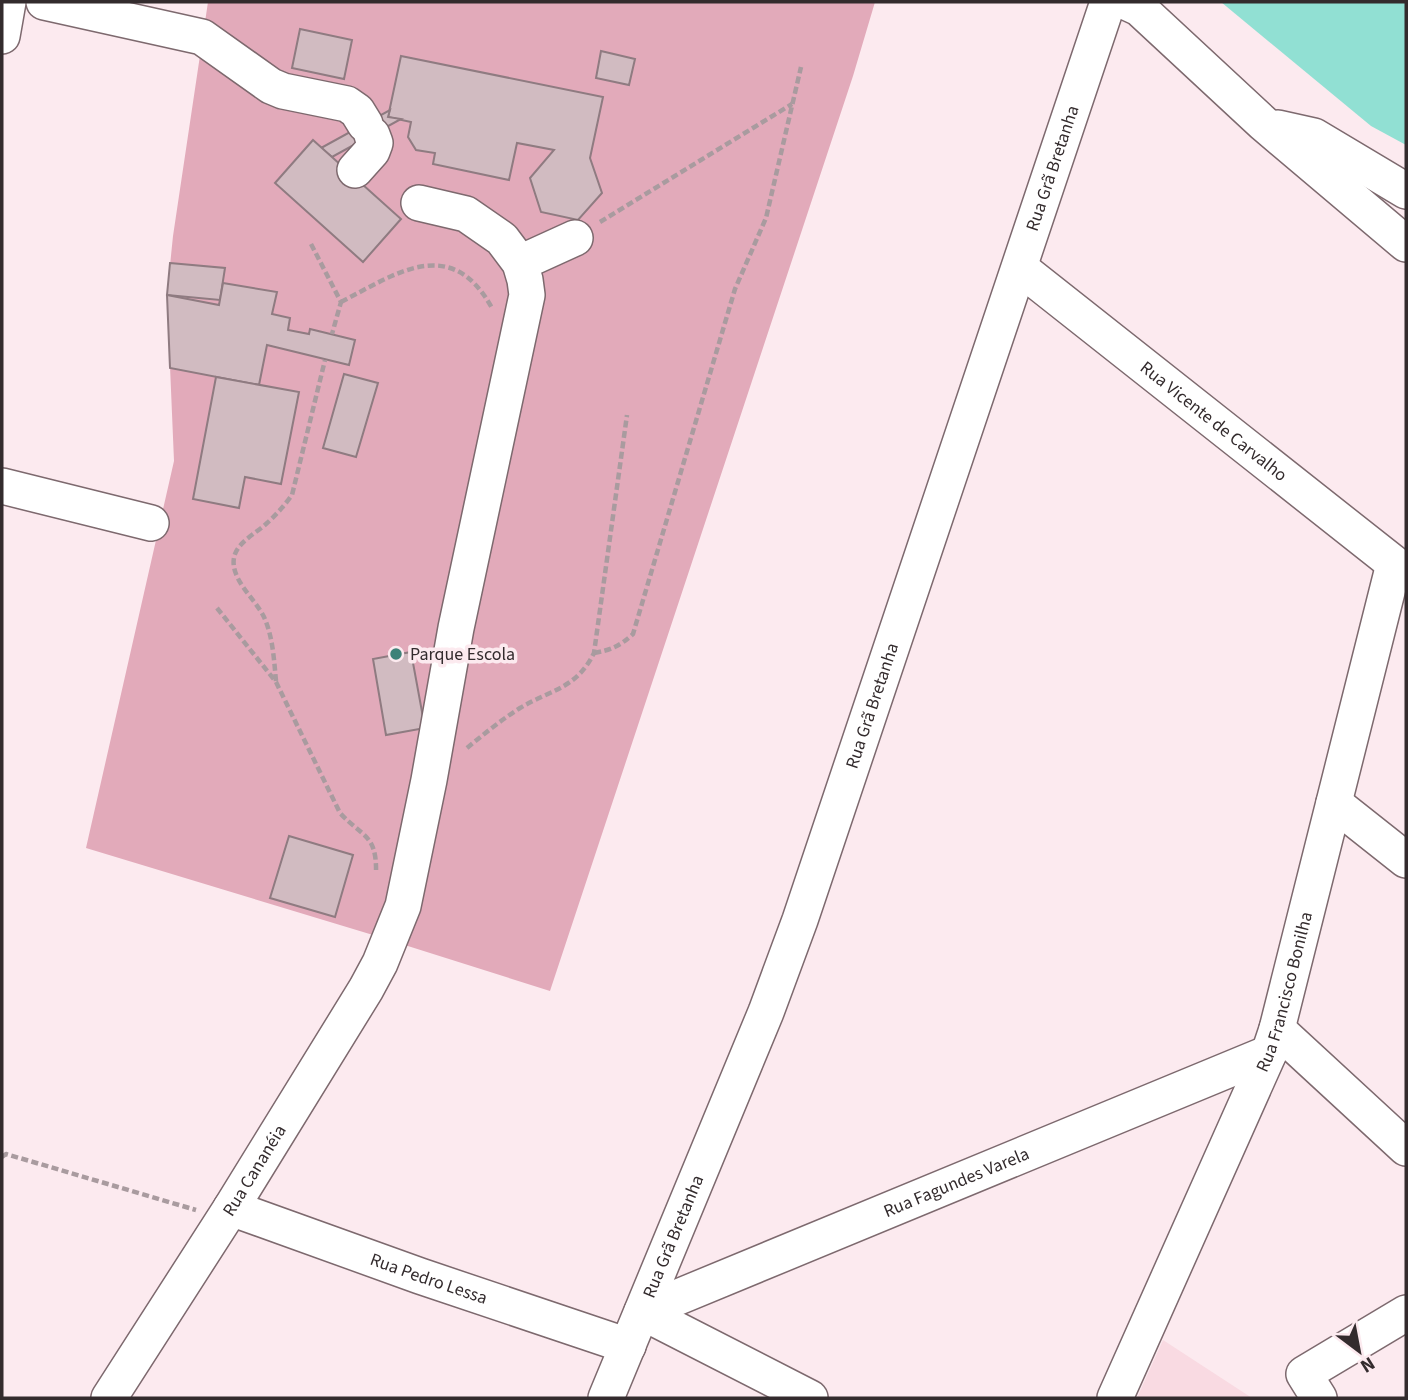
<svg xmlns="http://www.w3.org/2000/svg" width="1408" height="1400" font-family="'Source Sans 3',sans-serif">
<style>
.built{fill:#f9dae2}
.green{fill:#e2aaba}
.water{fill:#91e0d3}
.building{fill:#d1bbc1;stroke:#8f7b81;stroke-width:2}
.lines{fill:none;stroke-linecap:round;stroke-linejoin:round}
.minor-casing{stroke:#7d696e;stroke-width:38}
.path{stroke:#a99b9f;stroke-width:4.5;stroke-dasharray:7 3.5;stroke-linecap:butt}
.minor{stroke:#fff;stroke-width:35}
.poi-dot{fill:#3d8278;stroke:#fceaef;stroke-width:2.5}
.labels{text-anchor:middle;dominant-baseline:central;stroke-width:7;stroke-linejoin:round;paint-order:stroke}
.street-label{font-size:18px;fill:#332b2d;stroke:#fceaef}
.poi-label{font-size:18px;fill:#332b2d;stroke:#fceaef;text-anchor:start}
</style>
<rect width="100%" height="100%" fill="#fceaef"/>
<!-- built -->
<path class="built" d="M1163 1340 1252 1398H1137Z"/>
<!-- green -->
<path class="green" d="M208 2H875L853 76 550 991 373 935 86 848 174 461 167 295 173 236Z"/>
<!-- water -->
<path class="water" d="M1221 2H1406V145L1371 126Z"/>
<!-- building -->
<g class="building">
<path d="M300 29 352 40 344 79 292 68Z"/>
<path d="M601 51 635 59 629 85 596 78Z"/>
<path d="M401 56 603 97 590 158 602 193 578 220 541 212 530 178 554 150 517 143 509 180 433 164 435 153 416 150 408 137 411 122 388 117Z"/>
<path d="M390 110 388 117 401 119 332 157 321 148Z"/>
<path d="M313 140 401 219 363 262 275 183Z"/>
<path d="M170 263 225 268 220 300 167 295Z"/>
<path d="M223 283 277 292 272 314 290 318 288 330 309 334 310 329 355 340 349 365 267 345 259 385 170 368 167 295 219 305Z"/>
<path d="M344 374 378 383 356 457 323 448Z"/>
<path d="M216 377 299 392 281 484 245 477 239 508 193 499Z"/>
<path d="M411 652 425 728 386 735 373 659Z"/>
<path d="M289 836 353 855 335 917 270 898Z"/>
</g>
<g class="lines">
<defs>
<g id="minor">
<path d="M44 2 202 37 271 86 283 91 347 104 357 111 365 124"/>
<path d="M1126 2 1139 8 1264 124 1406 244"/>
<path d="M2 36 8 2"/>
<path d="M1278 128 1314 136 1406 191"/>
<path d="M355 170 372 151 375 143 372 135"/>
<path d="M520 263 575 238"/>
<path id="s1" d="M1020 268 1406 573"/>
<path d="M2 486 151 523"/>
<path d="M1334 803 1406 860"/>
<path d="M1277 1029 1406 1148"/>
<path id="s2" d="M231 1208 420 1276 628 1346"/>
<path id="s3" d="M642 1312 1269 1053"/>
<path d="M642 1312 810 1398"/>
<path id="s4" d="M109 1398 231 1208 366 989 380 963 403 906 429 780 456 628 527 295 525 280 520 263 502 239 466 214 419 203"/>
<path id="s5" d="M606 1398 766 1012 800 920 1108 2"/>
<path id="s6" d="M1115 1398 1269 1053 1277 1029 1394 564"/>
<path d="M1319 1398 1304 1374 1406 1313"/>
</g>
</defs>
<!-- minor casing -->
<use href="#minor" class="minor-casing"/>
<!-- path -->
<g class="path">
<path d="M600 222 792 104"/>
<path d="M311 244 341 302 332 334"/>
<path d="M341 302C397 273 451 234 492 308"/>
<path d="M217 608 276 682 340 813C362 837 377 834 376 873"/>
<path d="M594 653C611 650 620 646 633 634L735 289 766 218 801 67"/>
<path d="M276 681C274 660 273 637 264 617 255 598 227 577 235 554 240 541 256 533 266 524 276 515 284 506 292 495L325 360"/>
<path d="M467 748C484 734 501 720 520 708 552 689 576 689 594 653L627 415"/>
<path d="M2 1157 6 1154 196 1210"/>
</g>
<!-- minor -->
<use href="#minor" class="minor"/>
</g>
<!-- markers -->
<circle class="poi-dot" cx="396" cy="654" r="7"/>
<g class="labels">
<!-- street labels -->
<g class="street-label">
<text stroke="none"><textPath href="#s5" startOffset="1309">Rua Grã Bretanha</textPath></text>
<text stroke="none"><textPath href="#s1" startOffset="247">Rua Vicente de Carvalho</textPath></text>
<text stroke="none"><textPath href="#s5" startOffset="742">Rua Grã Bretanha</textPath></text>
<text stroke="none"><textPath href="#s6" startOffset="441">Rua Francisco Bonilha</textPath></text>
<text stroke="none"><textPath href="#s4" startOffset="270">Rua Cananéia</textPath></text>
<text stroke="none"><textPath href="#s3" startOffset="340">Rua Fagundes Varela</textPath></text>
<text stroke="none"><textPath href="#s5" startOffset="175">Rua Grã Bretanha</textPath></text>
<text stroke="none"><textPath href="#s2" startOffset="210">Rua Pedro Lessa</textPath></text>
</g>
<!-- poi labels -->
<g class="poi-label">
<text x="410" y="654">Parque Escola</text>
</g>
</g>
<!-- border -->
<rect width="1408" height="1400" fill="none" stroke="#332b2d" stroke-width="7"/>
<!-- north arrow -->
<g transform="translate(1359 1351) rotate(148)" stroke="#fceaef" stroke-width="5" paint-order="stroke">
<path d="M0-5L12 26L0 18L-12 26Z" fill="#332b2d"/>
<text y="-10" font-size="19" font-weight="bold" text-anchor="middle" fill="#332b2d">N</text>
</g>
</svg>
